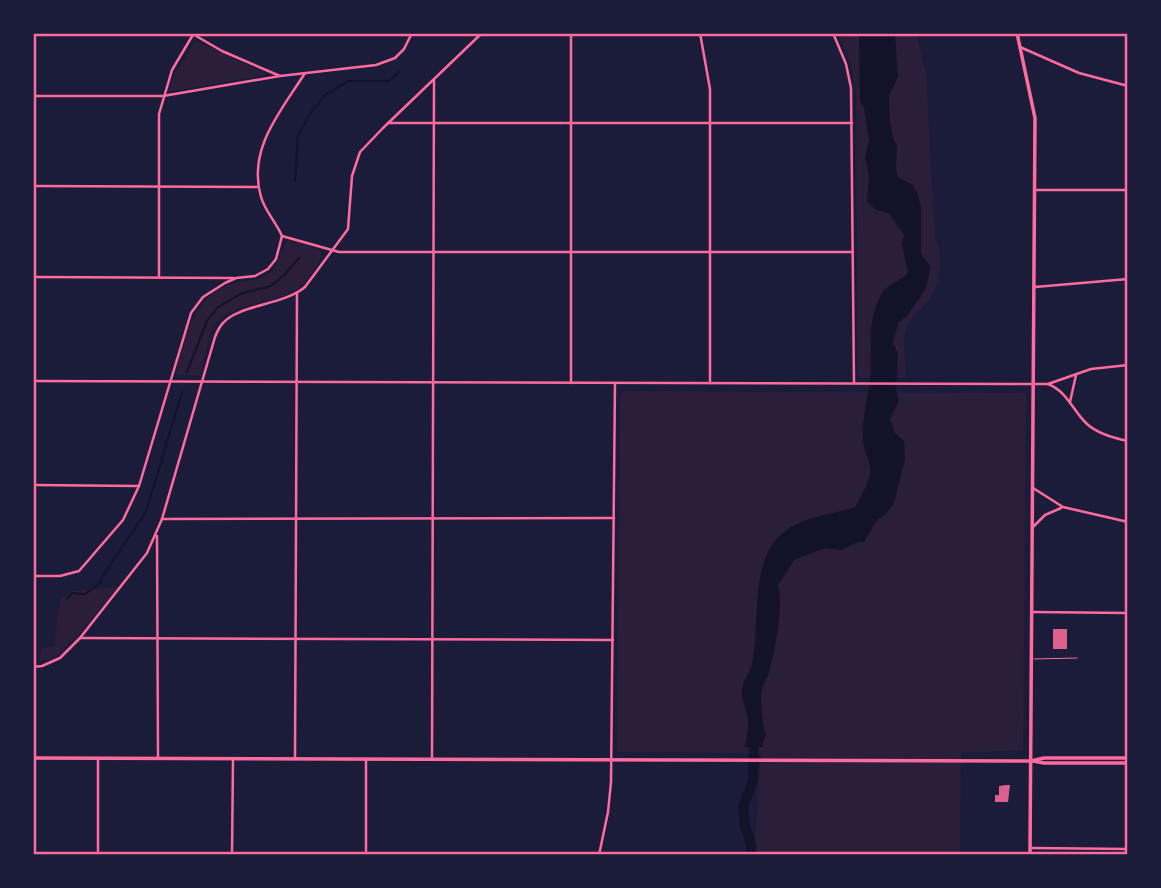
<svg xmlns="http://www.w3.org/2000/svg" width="1161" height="888" font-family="Montserrat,sans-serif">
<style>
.green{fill:#2a1e3b}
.water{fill:#12122b}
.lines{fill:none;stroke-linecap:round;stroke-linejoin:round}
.stream{stroke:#12122b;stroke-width:2}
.river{stroke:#12122b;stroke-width:10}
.building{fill:#dd5f8e}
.service{stroke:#ff6b9d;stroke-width:1}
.minor{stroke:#ff6b9d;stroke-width:2.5}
.tertiary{stroke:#ff6b9d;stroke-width:2.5}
.secondary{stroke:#ff6b9d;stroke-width:3.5}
.neatline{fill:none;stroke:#ff6b9d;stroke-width:2.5}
</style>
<rect width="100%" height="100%" fill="#1b1b3a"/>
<!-- green -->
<g class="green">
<path d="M838 33H916L926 74 935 238C945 256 940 285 928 301 920 311 908 320 905 332 902 343 906 364 906 377L862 378 858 374 856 94 850 61Z"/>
<path d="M196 41 265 73V75L169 92 174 74Z"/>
<path d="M288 240 306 244 320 251 322 255C317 267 307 283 296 290 277 302 227 305 216 323 207 338 205 359 200 375H176C182 342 193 297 228 285 242 280 257 282 269 273 280 264 280 251 288 240Z"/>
<path d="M625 391 1026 393 1023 750 961 753 960 855H754L761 753 617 752 620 395Z"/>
<path d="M118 587 79 634 55 657 39 662 42 648 54 646 60 600 72 591Z"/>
</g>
<!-- water -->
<path class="water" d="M859 33H895L898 77 889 96 890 121 893 138 897 146 896 169 898 177 913 185 918 195 921 207V254L931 267 925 290 907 316 899 322 894 336 893 343 898 353 896 390 899 401 890 419 895 433 904 441 905 460 894 503 885 515 877 520 864 542H858L841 550 825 548 794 560 778 585C784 606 775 650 769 672 767 680 760 688 761 698 762 710 762 723 766 735L762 744 764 747H745C746 739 749 729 748 721 747 709 741 701 742 689 743 680 750 673 752 664 761 625 748 560 784 532 804 516 832 515 855 507 861 497 872 478 870 467 869 458 863 450 863 441 862 423 866 404 869 387 875 352 864 330 880 297 886 284 899 282 908 273L902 244 904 235 889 213 876 210 867 202 869 175 865 157 869 140 864 108 860 102Z"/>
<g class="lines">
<!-- stream -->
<g class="stream">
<path d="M295 181 298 135 310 114 325 95 348 81H389L399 72"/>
<path d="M187 372 207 321 217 308 240 294 271 286 285 274 299 258"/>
<path d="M67 599 72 593 85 594 100 583 106 571 146 512 182 392"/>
</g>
<!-- river -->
<path class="river" d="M751 855V845L745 825 743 807 753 781 754 736"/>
</g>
<!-- building -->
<g class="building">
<rect x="1053" y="629" width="14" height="20"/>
<path d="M1006 785H1010L1008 802H995V795H999V786Z"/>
</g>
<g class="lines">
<!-- service -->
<path class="service" d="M1034 659 1077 658"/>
<!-- minor -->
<g class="minor">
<path d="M191 33 222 51 280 76"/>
<path d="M700 33 710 89V383"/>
<path d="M833 33 846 64 851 88 854 383"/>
<path d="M1020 47 1079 73 1128 86"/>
<path d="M33 96H163L280 76 376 65 395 58 404 49 412 33"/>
<path d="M388 123H852"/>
<path d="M33 186 257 187"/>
<path d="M1035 190H1128"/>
<path d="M282 236 339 252H853"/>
<path d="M33 277 233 278"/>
<path d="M159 277V114L172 70 194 33"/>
<path d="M1035 287 1128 279"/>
<path d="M571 383V33"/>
<path d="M1048 384C1068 392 1072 410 1087 424 1098 434 1113 438 1128 441"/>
<path d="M1070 402 1076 375"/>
<path d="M33 485 138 486"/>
<path d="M1033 488 1063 507 1128 522"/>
<path d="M162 519 614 518"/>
<path d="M1033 527 1045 515 1061 508"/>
<path d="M157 536 158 757"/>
<path d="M33 576H60L79 571 123 520 139 486 191 313 203 297 225 283 236 278 255 276 268 269 276 259 282 236C276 222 265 211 261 197 247 149 281 111 305 73"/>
<path d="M1033 612 1128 613"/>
<path d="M80 638 613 640"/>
<path d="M33 667 42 666 60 658 80 638 147 553 162 519 215 337C217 332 219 327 223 323 238 305 284 305 305 287L348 229 352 176 360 152 383 128 482 33"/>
<path d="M98 758V855"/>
<path d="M295 758 297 294"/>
<path d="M432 759 434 80"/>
<path d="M1030 848 1128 849"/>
<path d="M232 855 233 759"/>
<path d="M366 855V759"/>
<path d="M599 855 608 812 611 782 615 383"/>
</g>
<!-- tertiary -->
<path class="tertiary" d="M33 381 1048 384 1091 369 1128 365"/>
<!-- secondary -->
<g class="secondary">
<path d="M1017 33 1035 118 1030 855"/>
<path d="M33 758 1031 761 1044 758H1128"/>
<path d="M1033 761 1044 763H1128"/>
</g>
</g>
<!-- border -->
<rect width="1161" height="888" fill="none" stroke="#1b1b3a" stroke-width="70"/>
<rect x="35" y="35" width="1091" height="818" class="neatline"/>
</svg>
